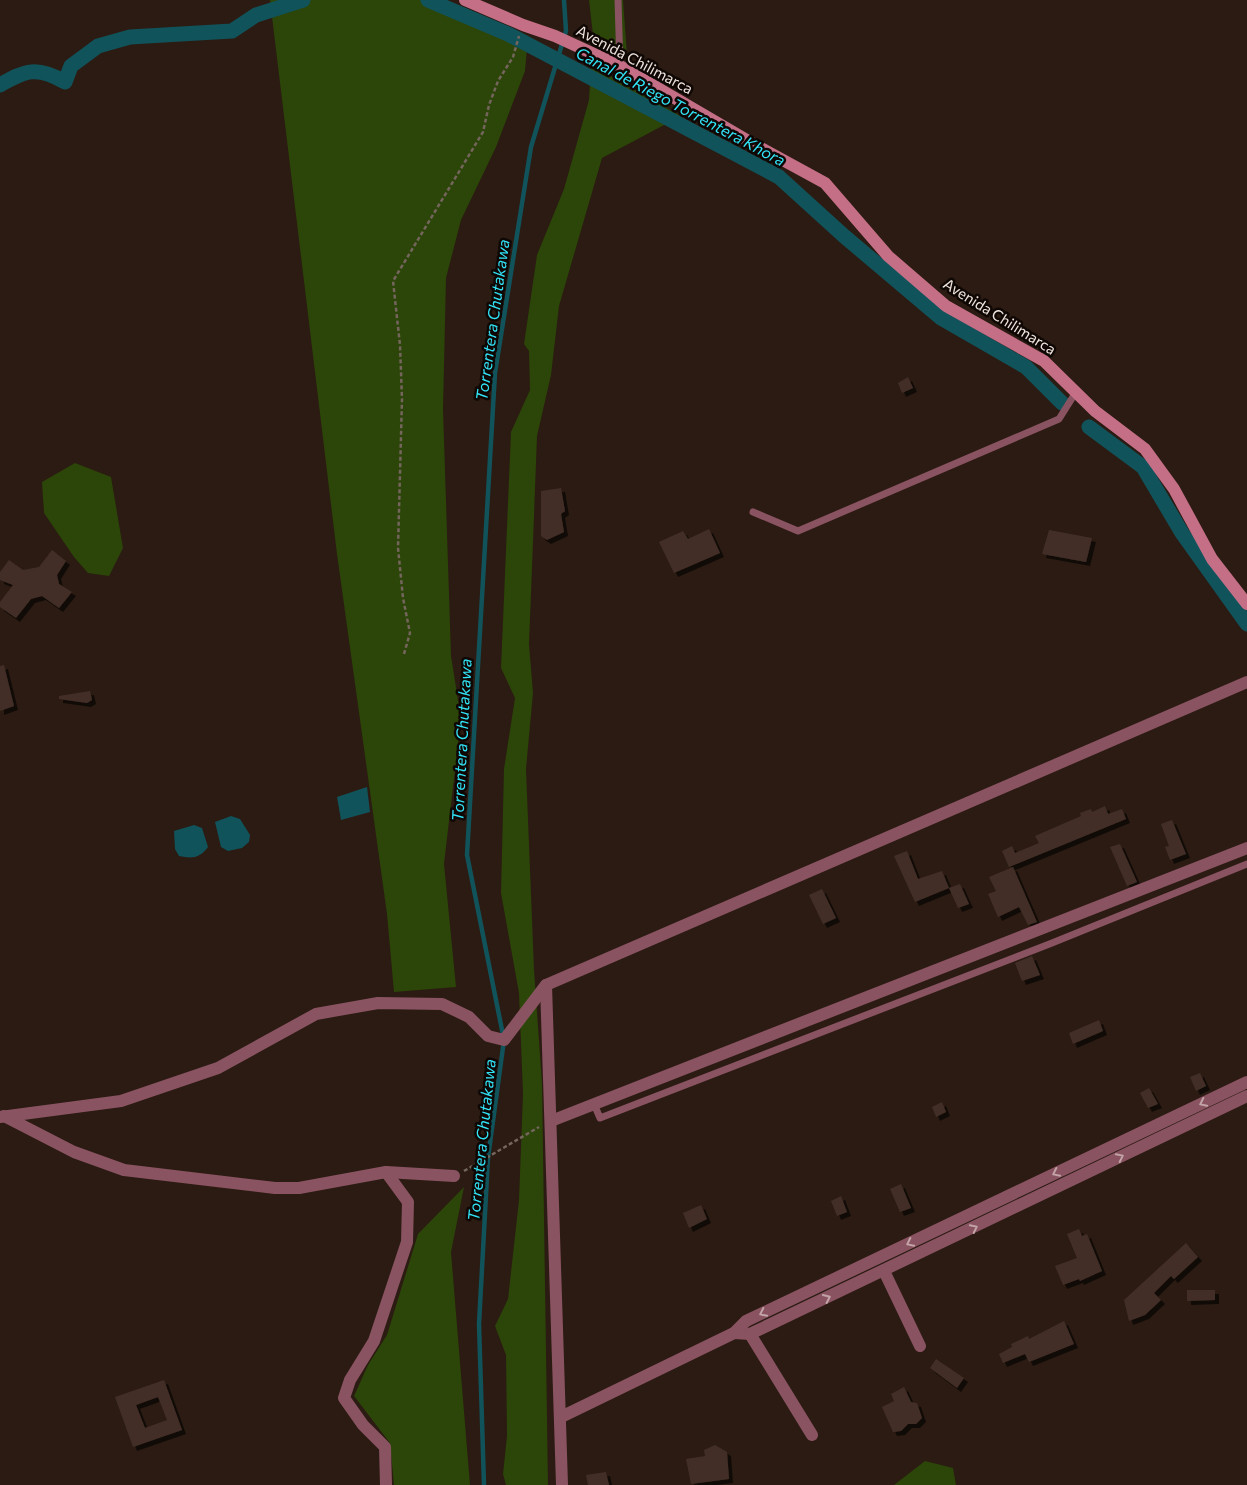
<svg xmlns="http://www.w3.org/2000/svg" width="1247" height="1485" font-family="Commissioner,sans-serif">
<style>
.green{fill:#2c4508}
.water{fill:#11535b}
.lines{fill:none;stroke-linecap:round;stroke-linejoin:round}
.stream{stroke:#11535b;stroke-width:4.5}
.canal{stroke:#11535b;stroke-width:15}
.building{fill:#422f27;fill-rule:evenodd;filter:url(#shadow)}
.path{stroke:#74655d;stroke-width:2.5;stroke-dasharray:4 2.5;stroke-linecap:butt}
.lane{stroke:#895361;stroke-width:7}
.street{stroke:#895361;stroke-width:12}
.secondary{stroke:#c56f87;stroke-width:12}
.oneway{stroke:#c2a3a6}
.labels{text-anchor:middle;dominant-baseline:central;stroke-width:5;stroke-linejoin:round;paint-order:stroke}
.street-label{font-size:15px;fill:#f1e5df;stroke:#0e0704}
.water-label{font-size:16px;font-style:italic;fill:#32e4f7;stroke:#0e0704}
</style>
<defs>
<filter id="shadow"><feDropShadow dx="4" dy="4" stdDeviation="0" flood-color="#0009"/></filter>
</defs>
<rect width="100%" height="100%" fill="#2b1b12"/>
<!-- green -->
<g class="green">
<path d="M270 0H444L528 36 525 71 496 147 461 220 446 278 443 409 451 656 461 719 444 864 456 987 394 992 387 914 337 554Z"/>
<path d="M589 0H623L627 55 593 35Z"/>
<path d="M591 65 681 116 602 158 559 306 551 375 537 436 533 542 529 644 533 693 526 769 534 970 542 1083 548 1485H506L503 1474 507 1436 506 1355 495 1326 508 1299 519 1200 523 1094 519 993 501 893 504 769 515 698 501 668 511 432 530 390 529 351 524 344 537 255 564 189 589 100Z"/>
<path d="M75 463 111 477 123 548 109 576 88 573 74 557 44 513 42 482Z"/>
<path d="M464 1187 451 1252 470 1485H394L390 1443 354 1396 368 1365 387 1335 418 1234Z"/>
<path d="M925 1461 953 1468 956 1485H894Z"/>
</g>
<!-- water -->
<g class="water">
<path d="M367 787 370 812 341 820 337 797Z"/>
<path d="M231 816 240 819 250 835 249 842 242 848 228 851 221 847 215 822Z"/>
<path d="M194 825 202 828 208 847C200 858 192 859 179 856L175 849 174 831Z"/>
</g>
<g class="lines">
<!-- stream -->
<path class="stream" d="M484 1485 479 1324 488 1158 504 1040 467 855 495 373 531 147 566 31 564 0"/>
<!-- canal -->
<g class="canal">
<path d="M428 0 508 34 779 177 844 236 941 318 1026 367 1062 403"/>
<path d="M0 85C26 70 37 66 65 82L71 66 98 46 130 37 232 31 256 15 303 0"/>
<path d="M1089 427 1143 467 1182 533 1247 624"/>
</g>
</g>
<!-- building -->
<g class="building">
<path d="M908 377 913 388 902 393 898 383Z"/>
<path d="M561 488 565 511 561 514 564 532 547 540 541 536V491Z"/>
<path d="M709 529 720 553 674 573 659 542 683 531 688 539Z"/>
<path d="M1049 530 1092 538 1086 562 1042 554Z"/>
<path d="M52 550 66 561 57 575 59 584 72 592 59 608 42 596 31 599 16 618 0 607V602L13 585 0 580V572L9 560 23 570 39 567Z"/>
<path d="M4 665 14 706 0 711V666Z"/>
<path d="M90 691 92 700 87 703 59 699V696Z"/>
<path d="M1105 806 1108 814 1122 809 1126 819 1009 867 1002 851 1012 846 1015 853 1039 843 1035 836 1081 816 1080 813 1091 809 1092 812Z"/>
<path d="M1172 820 1186 854 1170 860 1165 847 1169 846 1161 824Z"/>
<path d="M1120 844 1137 882 1127 886 1110 847Z"/>
<path d="M907 851 918 879 942 871 949 888 915 902 894 856Z"/>
<path d="M1013 867 1037 922 1028 925 1019 907 998 917 988 894 996 891 989 877Z"/>
<path d="M960 884 969 904 958 908 949 888Z"/>
<path d="M822 889 836 918 823 924 809 895Z"/>
<path d="M1032 956 1040 975 1022 981 1015 963Z"/>
<path d="M1099 1020 1103 1031 1073 1044 1069 1033Z"/>
<path d="M1200 1073 1206 1086 1196 1091 1190 1077Z"/>
<path d="M1149 1088 1158 1104 1148 1108 1140 1093Z"/>
<path d="M942 1102 946 1112 936 1117 932 1107Z"/>
<path d="M901 1184 911 1208 900 1212 890 1189Z"/>
<path d="M841 1196 847 1212 837 1216 831 1201Z"/>
<path d="M701 1205 707 1219 689 1228 683 1213Z"/>
<path d="M1079 1229 1082 1236 1087 1234 1102 1271 1080 1281 1079 1279 1063 1285 1055 1266 1077 1258 1067 1234Z"/>
<path d="M1186 1243 1198 1257 1174 1279 1171 1276 1154 1293 1161 1300 1145 1315 1129 1321 1124 1300Z"/>
<path d="M1187 1290H1215V1300L1187 1301Z"/>
<path d="M1064 1321 1074 1344 1029 1362 1025 1354 1003 1363 999 1354 1012 1347 1011 1344 1028 1336 1029 1339Z"/>
<path d="M936 1359 964 1378 957 1388 930 1368Z"/>
<path d="M164 1380 182 1430 133 1447 115 1397ZM158 1397 167 1420 145 1428 136 1405Z"/>
<path d="M904 1387 911 1402 917 1403 922 1418 916 1424H908L901 1431 893 1432 882 1407 894 1401 891 1394Z"/>
<path d="M715 1445 727 1452 729 1479 691 1484 686 1459 705 1456 704 1450Z"/>
<path d="M606 1472 609 1485H588L586 1475Z"/>
</g>
<g class="lines">
<!-- path -->
<g class="path">
<path d="M404 654 410 633 403 598 398 548 402 399 400 345 393 281 483 132 489 105 498 81 513 57 519 36"/>
<path d="M464 1171 539 1127"/>
</g>
<!-- lane -->
<g class="lane">
<path d="M618 0 620 66"/>
<path d="M753 512 798 531 1059 419 1076 392"/>
<path d="M594 1104 600 1118 1052 943 1247 864"/>
</g>
<!-- street -->
<g class="street">
<path d="M546 985 562 1485"/>
<path d="M4 1116 74 1152 124 1170 275 1188H299L386 1172 454 1176"/>
<path d="M0 1117 121 1101 218 1068 316 1014 378 1003 442 1004 469 1017 488 1036 504 1040 546 985 1247 682"/>
<path d="M551 1121 1247 848"/>
<path d="M884 1271 920 1346"/>
<path d="M734 1333 750 1334 1247 1096"/>
<path d="M750 1334 812 1435"/>
<path d="M561 1417 734 1333 746 1321 1247 1082"/>
<path d="M386 1485 385 1447 363 1425 344 1398 350 1380 374 1341 407 1242 408 1202 386 1172"/>
</g>
<!-- secondary -->
<path class="secondary" d="M465 0 523 25 555 36 620 66 750 142 825 183 888 256 946 306 1044 361 1095 411 1145 449 1174 489 1212 559 1247 604"/>
</g>
<!-- one-way arrows -->
<defs><path id="oneway-chevron" d="M-2-3.5L2.5 0L-2 3.5" fill="none" stroke-width="1.6" stroke-linecap="round" stroke-linejoin="round" transform="scale(1.25)"/></defs>
<g class="oneway">
<use href="#oneway-chevron" transform="translate(1203 1103) rotate(154)"/>
<use href="#oneway-chevron" transform="translate(1120 1157) rotate(-26)"/>
<use href="#oneway-chevron" transform="translate(1056 1173) rotate(154)"/>
<use href="#oneway-chevron" transform="translate(974 1228) rotate(-26)"/>
<use href="#oneway-chevron" transform="translate(910 1243) rotate(154)"/>
<use href="#oneway-chevron" transform="translate(827 1298) rotate(-25)"/>
<use href="#oneway-chevron" transform="translate(763 1313) rotate(154)"/>
</g>
<g class="labels">
<!-- street labels -->
<g class="street-label">
<text transform="translate(635 59) rotate(28)">Avenida Chilimarca</text>
<text transform="translate(1000 316) rotate(32)">Avenida Chilimarca</text>
</g>
<!-- water labels -->
<g class="water-label">
<text transform="translate(681 106) rotate(28)">Canal de Riego Torrentera Khora</text>
<text transform="translate(492 320) rotate(-82)">Torrentera Chutakawa</text>
<text transform="translate(461 740) rotate(-87)">Torrentera Chutakawa</text>
<text transform="translate(481 1140) rotate(-84)">Torrentera Chutakawa</text>
</g>
</g>
</svg>
